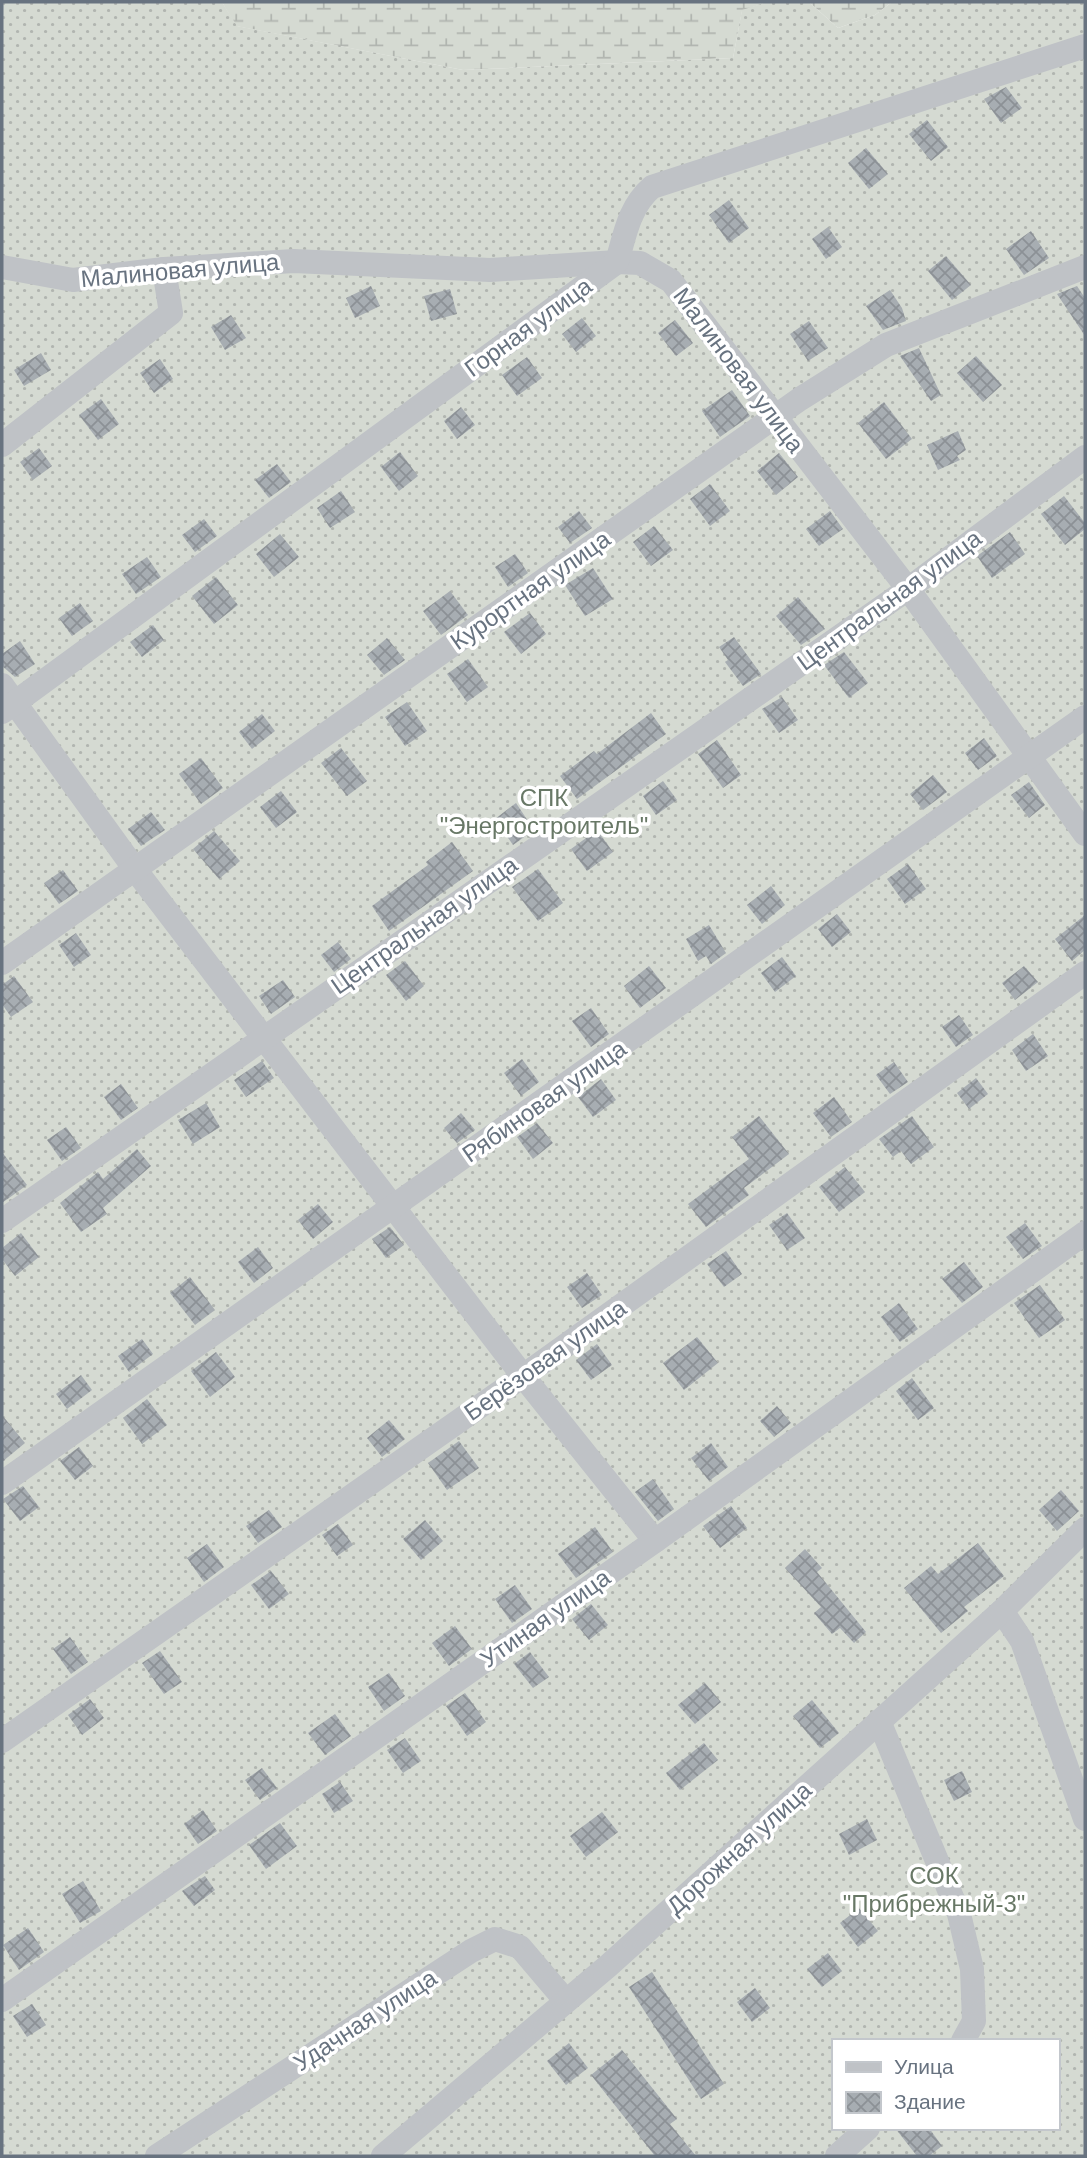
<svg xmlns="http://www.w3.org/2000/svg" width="1087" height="2158" font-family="Helvetica,sans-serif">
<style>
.wetland{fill:url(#wetland-marsh)}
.garden{fill:url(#garden-dots);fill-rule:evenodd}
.building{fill:url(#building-cross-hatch)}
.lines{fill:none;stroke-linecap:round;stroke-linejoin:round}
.minor{stroke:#bfc2c6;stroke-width:24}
.labels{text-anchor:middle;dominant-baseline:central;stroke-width:7;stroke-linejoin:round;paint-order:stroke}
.street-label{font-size:24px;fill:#687380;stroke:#fff}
.park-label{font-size:24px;fill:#687866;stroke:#fff}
</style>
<defs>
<pattern id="wetland-marsh" width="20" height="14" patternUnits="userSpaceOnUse" patternTransform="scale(1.75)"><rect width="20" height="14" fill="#d5dad2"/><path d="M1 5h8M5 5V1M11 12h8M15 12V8" fill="none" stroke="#b1b5b0"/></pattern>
<pattern id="garden-dots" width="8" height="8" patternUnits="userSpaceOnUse" patternTransform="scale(1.75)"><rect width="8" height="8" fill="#d5dad2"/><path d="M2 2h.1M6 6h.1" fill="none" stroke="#b1b5b0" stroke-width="1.8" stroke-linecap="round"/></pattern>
<pattern id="building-cross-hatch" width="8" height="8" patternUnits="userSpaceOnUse" patternTransform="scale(1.75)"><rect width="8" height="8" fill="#a7adb2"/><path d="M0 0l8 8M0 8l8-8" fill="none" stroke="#8c9196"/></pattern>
</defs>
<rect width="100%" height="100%" fill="#f5f5f3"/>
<!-- wetland -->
<g class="wetland">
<path d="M222 2H767L742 11 733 58 463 70 236 26Z"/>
<path d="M809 2H892L875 15 838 28Z"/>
</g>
<!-- garden -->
<path class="garden" d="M2 2H222L237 26 463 70 733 58 742 10 767 2H809L838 28 875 15 892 2H1085V2156H2ZM833 2041H1057V2128H833Z"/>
<!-- building -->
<g class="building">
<path d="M1006 87 1022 108 1001 123 984 99Z"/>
<path d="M927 120 948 147 931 161 909 134Z"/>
<path d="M866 148 888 174 869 189 848 163Z"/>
<path d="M729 200 749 228 729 243 709 215Z"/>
<path d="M828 227 842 247 826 259 812 239Z"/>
<path d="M1031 231 1049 258 1024 275 1006 249Z"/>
<path d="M946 256 971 285 952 300 928 271Z"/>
<path d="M371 286 380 306 355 318 346 298Z"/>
<path d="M1077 286 1085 298V336L1057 294Z"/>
<path d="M450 289 457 314 431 321 424 296Z"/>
<path d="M890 290 902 308 906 321 883 330 866 306Z"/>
<path d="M231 315 246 338 225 350 211 327Z"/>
<path d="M582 318 596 336 576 352 562 334Z"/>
<path d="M675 320 693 343 676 356 658 333Z"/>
<path d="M809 321 828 348 808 361 790 334Z"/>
<path d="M919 348 941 395 931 401 900 356Z"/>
<path d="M41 353 51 370 24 386 14 370Z"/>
<path d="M976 356 1002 385 983 402 957 373Z"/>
<path d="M527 357 542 378 517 396 502 375Z"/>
<path d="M160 359 173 379 154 393 140 373Z"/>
<path d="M732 390 750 416 720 437 702 411Z"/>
<path d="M101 399 119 424 98 440 79 415Z"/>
<path d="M884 402 912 439 886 459 858 423Z"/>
<path d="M461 407 475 425 457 439 444 421Z"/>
<path d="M958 431 966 450 957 456 960 460 938 470 927 445Z"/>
<path d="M39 448 52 466 33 480 20 462Z"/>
<path d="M400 452 418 476 399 491 381 467Z"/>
<path d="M779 453 798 477 776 495 757 471Z"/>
<path d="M277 464 291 482 269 498 255 480Z"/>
<path d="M710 484 730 511 710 526 690 499Z"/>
<path d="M341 491 355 512 330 528 317 508Z"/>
<path d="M1064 496 1085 523V529L1065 545 1041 514Z"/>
<path d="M579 511 592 528 570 543 558 527Z"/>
<path d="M830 511 843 529 819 546 806 529Z"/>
<path d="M204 519 217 536 195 552 182 535Z"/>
<path d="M654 526 673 550 651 566 633 542Z"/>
<path d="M1010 532 1025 554 992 578 977 556Z"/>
<path d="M280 534 299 557 274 577 256 554Z"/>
<path d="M515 554 528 573 508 587 495 567Z"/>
<path d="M147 557 161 577 136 594 122 574Z"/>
<path d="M593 568 613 599 585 616 565 585Z"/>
<path d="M216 577 238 605 214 624 192 596Z"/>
<path d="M450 591 468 615 441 635 423 611Z"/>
<path d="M798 597 825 629 801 645 776 616Z"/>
<path d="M80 603 93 621 72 636 59 618Z"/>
<path d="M530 613 546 634 521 654 504 632Z"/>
<path d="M153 625 164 640 142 657 130 642Z"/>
<path d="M734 637 761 674 743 686 725 662 728 660 719 647Z"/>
<path d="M387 638 405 660 384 675 367 655Z"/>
<path d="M20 641 35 664 15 677 2 666V654Z"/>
<path d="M844 652 868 683 849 698 824 665Z"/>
<path d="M468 659 488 687 467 702 447 674Z"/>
<path d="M782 697 798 720 779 733 762 709Z"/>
<path d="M407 702 427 731 405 746 385 717Z"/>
<path d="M651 713 666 734 577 799 560 776 594 751 597 754Z"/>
<path d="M262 714 275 731 252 749 239 732Z"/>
<path d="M984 738 997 756 978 770 965 753Z"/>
<path d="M717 740 741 775 723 788 698 754Z"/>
<path d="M341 748 367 781 347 796 321 763Z"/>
<path d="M201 758 223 788 201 804 179 774Z"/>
<path d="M933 775 947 792 923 810 910 794Z"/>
<path d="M663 781 677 800 656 815 643 796Z"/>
<path d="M1029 782 1045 805 1029 818 1011 795Z"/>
<path d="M281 791 297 812 276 828 260 807Z"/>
<path d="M516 803 534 830 513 845 495 819Z"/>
<path d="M151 812 165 830 141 846 128 829Z"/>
<path d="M597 830 613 852 587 871 571 849Z"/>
<path d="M214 831 240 861 219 879 193 849Z"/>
<path d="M452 842 473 871 389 931 372 906 428 865 426 862Z"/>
<path d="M908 864 926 889 905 904 887 879Z"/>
<path d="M538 869 563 903 538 921 512 887Z"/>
<path d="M63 870 78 891 59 904 44 883Z"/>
<path d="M771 886 785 905 762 924 747 905Z"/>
<path d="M837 914 851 932 832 947 818 929Z"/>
<path d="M1085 915V950L1072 961 1055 939Z"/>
<path d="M709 925 726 953 711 964 706 956 698 961 686 939Z"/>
<path d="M76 933 91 955 74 967 59 945Z"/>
<path d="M338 942 351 959 334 972 321 955Z"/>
<path d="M782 957 796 976 775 992 761 973Z"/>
<path d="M405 961 424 986 406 1001 386 975Z"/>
<path d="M649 966 666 988 640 1008 624 986Z"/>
<path d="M1024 966 1038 982 1015 1000 1002 983Z"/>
<path d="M14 976 33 1002 11 1017 2 1004V985Z"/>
<path d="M283 980 295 997 271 1014 259 996Z"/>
<path d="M591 1008 609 1034 591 1047 572 1021Z"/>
<path d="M959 1015 973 1035 956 1047 942 1027Z"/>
<path d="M1033 1034 1048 1056 1026 1071 1012 1050Z"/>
<path d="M522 1059 539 1082 521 1096 504 1073Z"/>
<path d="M262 1061 274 1078 246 1097 234 1080Z"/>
<path d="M894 1062 908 1082 890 1094 876 1075Z"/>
<path d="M976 1078 988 1094 969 1109 957 1093Z"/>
<path d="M601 1079 616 1100 593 1117 578 1097Z"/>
<path d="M121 1084 138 1108 121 1120 104 1097Z"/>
<path d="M834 1097 852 1122 831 1137 813 1113Z"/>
<path d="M206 1103 220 1127 193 1144 178 1120Z"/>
<path d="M461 1113 475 1130 457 1143 444 1128Z"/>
<path d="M759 1116 789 1154 744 1188 749 1195 706 1227 688 1204 749 1159 732 1137Z"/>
<path d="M912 1116 934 1147 911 1164 901 1151 893 1157 879 1139Z"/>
<path d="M537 1123 553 1143 533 1159 517 1137Z"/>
<path d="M66 1127 81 1148 62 1161 47 1140Z"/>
<path d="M137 1149 151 1166 103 1208 107 1214 81 1232 60 1203 98 1172 103 1179Z"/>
<path d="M2 1152 27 1185 2 1203Z"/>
<path d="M845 1167 865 1192 839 1212 819 1187Z"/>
<path d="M318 1204 333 1222 313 1239 298 1220Z"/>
<path d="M787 1213 805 1238 787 1250 769 1225Z"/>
<path d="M1025 1223 1042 1246 1023 1259 1006 1237Z"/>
<path d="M390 1227 404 1245 386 1258 372 1239Z"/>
<path d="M21 1233 39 1257 15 1276 2 1259V1248Z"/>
<path d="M258 1247 273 1268 254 1283 238 1262Z"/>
<path d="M726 1251 742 1274 724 1287 707 1264Z"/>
<path d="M964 1262 983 1287 962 1303 942 1279Z"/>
<path d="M587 1273 602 1295 582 1308 567 1287Z"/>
<path d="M190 1277 215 1310 195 1325 170 1293Z"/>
<path d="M1040 1285 1065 1320 1039 1338 1014 1303Z"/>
<path d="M899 1303 918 1329 900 1342 881 1317Z"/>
<path d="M697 1337 718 1363 684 1390 663 1363Z"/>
<path d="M142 1339 153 1354 129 1372 118 1356Z"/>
<path d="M597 1344 612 1365 591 1380 576 1360Z"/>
<path d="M216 1352 235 1377 210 1397 191 1371Z"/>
<path d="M81 1375 92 1390 67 1409 56 1394Z"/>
<path d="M912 1378 934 1408 918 1420 896 1391Z"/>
<path d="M147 1399 167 1425 142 1444 123 1418Z"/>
<path d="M777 1406 791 1423 774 1437 760 1421Z"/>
<path d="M2 1415 25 1443 2 1462Z"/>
<path d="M389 1420 405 1439 382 1457 367 1438Z"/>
<path d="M459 1441 479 1468 447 1490 428 1463Z"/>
<path d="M711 1443 728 1467 709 1481 691 1458Z"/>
<path d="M79 1447 93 1466 75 1480 60 1461Z"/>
<path d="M653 1479 674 1509 658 1521 635 1492Z"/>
<path d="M23 1486 39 1507 20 1521 3 1499Z"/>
<path d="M1061 1490 1079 1511 1057 1531 1039 1510Z"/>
<path d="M731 1506 747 1528 720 1548 703 1526Z"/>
<path d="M269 1510 282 1527 258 1543 246 1526Z"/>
<path d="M425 1520 443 1541 421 1560 403 1539Z"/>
<path d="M338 1524 353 1545 337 1556 322 1535Z"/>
<path d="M595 1527 613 1552 576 1578 558 1554Z"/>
<path d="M978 1543 1004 1576 964 1607 968 1611 941 1633 904 1588 931 1566 938 1574Z"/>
<path d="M207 1544 224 1567 204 1582 187 1558Z"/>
<path d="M805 1549 822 1568 817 1572 866 1632 854 1643 840 1628 832 1634 814 1613 821 1607 785 1568Z"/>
<path d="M271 1571 289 1594 269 1609 251 1585Z"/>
<path d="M515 1585 532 1609 512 1623 495 1599Z"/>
<path d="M591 1604 608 1625 589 1640 572 1619Z"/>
<path d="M455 1626 472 1649 449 1666 432 1643Z"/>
<path d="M70 1637 88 1662 71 1674 53 1649Z"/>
<path d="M160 1651 182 1682 164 1694 142 1663Z"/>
<path d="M530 1652 549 1677 533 1688 514 1664Z"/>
<path d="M389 1673 405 1696 384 1711 368 1687Z"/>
<path d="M705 1683 721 1702 695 1724 678 1705Z"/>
<path d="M465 1693 486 1722 467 1736 446 1706Z"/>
<path d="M90 1699 104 1718 82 1735 68 1715Z"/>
<path d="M812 1700 839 1733 820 1748 793 1716Z"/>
<path d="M335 1714 351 1736 325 1755 308 1733Z"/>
<path d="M405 1738 421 1761 403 1773 387 1750Z"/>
<path d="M704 1743 718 1760 680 1790 666 1773Z"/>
<path d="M262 1768 277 1788 260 1800 245 1780Z"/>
<path d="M962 1771 972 1792 954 1801 944 1780Z"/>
<path d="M340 1782 353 1801 334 1813 322 1794Z"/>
<path d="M203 1810 217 1831 198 1844 184 1824Z"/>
<path d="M602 1812 618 1832 586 1857 570 1836Z"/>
<path d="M867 1819 877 1840 849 1855 839 1834Z"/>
<path d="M280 1823 297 1846 266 1869 249 1845Z"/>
<path d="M205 1876 215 1890 194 1906 182 1891Z"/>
<path d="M83 1881 101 1911 80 1923 62 1894Z"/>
<path d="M859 1908 878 1931 858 1947 840 1923Z"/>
<path d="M28 1928 44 1952 19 1970 3 1945Z"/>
<path d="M828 1953 842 1971 822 1987 807 1969Z"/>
<path d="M652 1972 724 2084 701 2099 629 1987Z"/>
<path d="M755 1988 770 2008 752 2022 737 2002Z"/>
<path d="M32 2004 46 2025 27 2037 13 2016Z"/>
<path d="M569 2043 588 2068 566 2085 547 2061Z"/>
<path d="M622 2050 677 2119 670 2124 696 2156H655L591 2075Z"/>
<path d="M895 2128H929L942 2146 929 2156H917Z"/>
</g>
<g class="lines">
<!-- minor -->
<g class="minor">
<path d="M2 267 73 280 164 269 294 261 490 270 617 262 640 263 671 281 908 589 1085 834"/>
<path d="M2 445 171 313 164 269"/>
<path d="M2 685 134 868 263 1037 523 1376 655 1541"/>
<path d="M2 712 617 262C625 234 629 207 652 187L1085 46"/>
<path d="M2 963 800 399 886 345 1085 267"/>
<path d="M2 1221 908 589 1085 457"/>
<path d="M2 1483 1085 717"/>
<path d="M1002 1611 1022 1641 1085 1819"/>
<path d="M879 1721 959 1914 972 1969 974 2021 963 2041"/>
<path d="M2 1741 523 1376 1085 973"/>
<path d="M2 2000 655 1541 1085 1233"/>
<path d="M157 2156 471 1951 495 1939 520 1947 565 2000"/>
<path d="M383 2156 608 1966 1002 1611 1085 1529"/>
<path d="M837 2156 868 2128"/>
</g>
</g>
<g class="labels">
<!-- street labels -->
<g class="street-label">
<text transform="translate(180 270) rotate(-5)">Малиновая улица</text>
<text transform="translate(528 327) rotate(-36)">Горная улица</text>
<text transform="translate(739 370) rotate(53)">Малиновая улица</text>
<text transform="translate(530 590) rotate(-35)">Курортная улица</text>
<text transform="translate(889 600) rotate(-36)">Центральная улица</text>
<text transform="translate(424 925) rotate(-35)">Центральная улица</text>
<text transform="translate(544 1101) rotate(-35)">Рябиновая улица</text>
<text transform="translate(545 1360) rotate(-35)">Берёзовая улица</text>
<text transform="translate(545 1618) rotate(-35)">Утиная улица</text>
<text transform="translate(739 1848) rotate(-42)">Дорожная улица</text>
<text transform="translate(365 2020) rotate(-33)">Удачная улица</text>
</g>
<!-- park labels -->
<g class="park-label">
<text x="544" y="797">СПК<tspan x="544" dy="28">"Энергостроитель"</tspan></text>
<text x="934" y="1875">СОК<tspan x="934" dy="28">"Прибрежный-3"</tspan></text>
</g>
</g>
<!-- border -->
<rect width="1087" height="2158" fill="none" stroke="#687380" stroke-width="7"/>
<!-- legend -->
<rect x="832" y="2039" width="228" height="91" fill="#ffffff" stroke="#c3c7cc" stroke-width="2"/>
<rect x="846" y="2062" width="35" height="10" fill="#bfc2c6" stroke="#c3c7cc" stroke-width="2"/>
<text x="894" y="2074" font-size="21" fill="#687380">Улица</text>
<rect x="846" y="2092" width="35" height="21" fill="url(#building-cross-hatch)" stroke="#c3c7cc" stroke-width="2"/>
<text x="894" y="2109" font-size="21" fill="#687380">Здание</text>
</svg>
